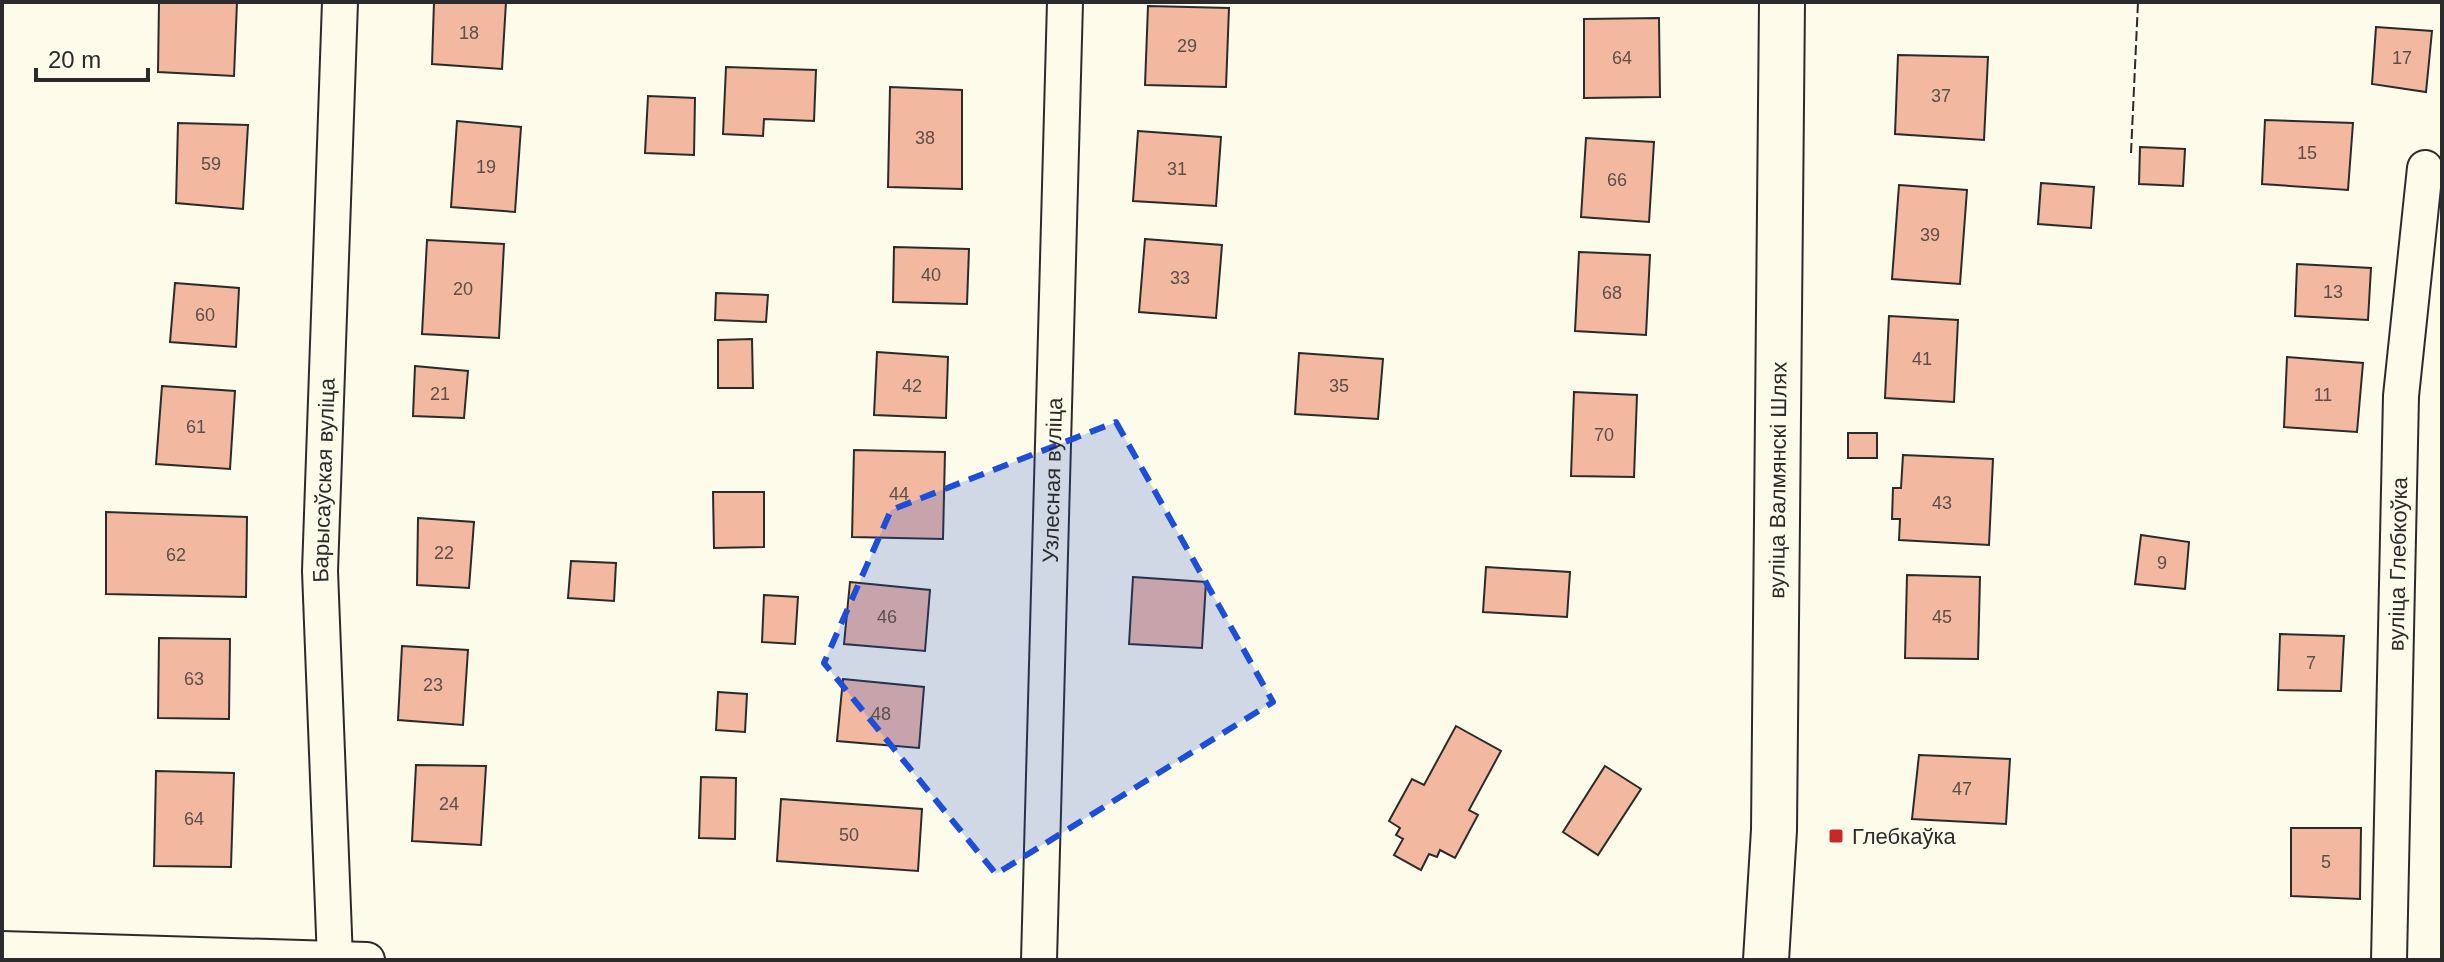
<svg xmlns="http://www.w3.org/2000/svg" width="2444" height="962" font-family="Helvetica,sans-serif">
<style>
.building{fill:#f2b8a0;stroke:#2b2b2b;stroke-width:2}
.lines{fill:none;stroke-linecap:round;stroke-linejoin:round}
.street-casing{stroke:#2b2b2b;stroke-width:38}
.secondary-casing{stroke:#2b2b2b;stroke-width:48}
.street{stroke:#fdfbea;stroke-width:34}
.secondary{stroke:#fdfbea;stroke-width:44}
.fence{stroke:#2b2b2b;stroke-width:2;stroke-dasharray:10 4;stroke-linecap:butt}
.marked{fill:#1d4ed8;fill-opacity:0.2;stroke:#1d4ed8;stroke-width:6;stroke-dasharray:16 10;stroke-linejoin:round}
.poi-dot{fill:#c62828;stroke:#fdfbea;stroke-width:3}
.labels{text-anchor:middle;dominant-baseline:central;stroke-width:6;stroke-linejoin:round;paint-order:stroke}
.number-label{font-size:18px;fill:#5d4e48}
.street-label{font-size:22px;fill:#2b2b2b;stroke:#fdfbea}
.poi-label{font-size:22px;fill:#2b2b2b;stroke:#fdfbea;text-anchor:start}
</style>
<rect width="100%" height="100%" fill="#fdfbea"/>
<!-- building -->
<g class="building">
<path d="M159 2H237L234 76 158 72Z"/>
<path d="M434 2H506L502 69 432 64Z"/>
<path d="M1148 6 1229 8 1226 87 1145 85Z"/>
<path d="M1659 18 1660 97 1584 98V19Z"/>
<path d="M2376 27 2432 31 2426 92 2372 84Z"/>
<path d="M1898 55 1988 57 1984 140 1895 134Z"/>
<path d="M726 67 816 70 814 121 764 119 763 136 723 134Z"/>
<path d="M890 87 962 90V189L888 187Z"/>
<path d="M648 96 695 98 694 155 645 153Z"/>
<path d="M2265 120 2353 123 2348 190 2262 184Z"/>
<path d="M457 121 521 127 515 212 451 207Z"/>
<path d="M178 123 248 125 243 209 176 203Z"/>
<path d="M1138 131 1221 137 1216 206 1133 201Z"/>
<path d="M1586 138 1654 142 1649 222 1581 217Z"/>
<path d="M2140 147 2185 149 2183 186 2139 184Z"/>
<path d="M2041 183 2094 187 2091 228 2038 224Z"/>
<path d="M1899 185 1967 190 1960 284 1892 279Z"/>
<path d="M1145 239 1222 245 1216 318 1139 312Z"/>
<path d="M427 240 504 244 499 338 422 334Z"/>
<path d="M894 247 969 249 967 304 893 302Z"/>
<path d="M1579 252 1650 255 1646 335 1575 331Z"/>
<path d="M2297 264 2371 268 2368 320 2295 316Z"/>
<path d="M175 283 239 288 236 347 170 342Z"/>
<path d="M716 293 768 295 766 322 715 320Z"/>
<path d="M1889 316 1958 320 1954 402 1885 398Z"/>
<path d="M752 339 753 388H718V340Z"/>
<path d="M877 352 948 357 946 418 874 415Z"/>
<path d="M1299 353 1383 359 1378 419 1295 414Z"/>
<path d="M2287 357 2363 363 2357 432 2284 427Z"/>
<path d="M415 366 468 371 464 418 413 416Z"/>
<path d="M162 386 235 391 230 469 156 464Z"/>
<path d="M1574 392 1637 395 1634 477 1571 476Z"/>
<rect x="1848" y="433" width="29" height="25"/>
<path d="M854 450 945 452 943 539 852 537Z"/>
<path d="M1903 455 1993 459 1989 545 1899 540 1900 519H1892L1893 488H1901Z"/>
<path d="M713 492H764V547L714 548Z"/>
<path d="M106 512 247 517 246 597 106 594Z"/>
<path d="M418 518 474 522 469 588 417 585Z"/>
<path d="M2141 535 2189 542 2185 589 2135 584Z"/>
<path d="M571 561 616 563 614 601 568 598Z"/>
<path d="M1486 567 1570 572 1567 617 1483 612Z"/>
<path d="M1907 575 1980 577 1978 659 1905 658Z"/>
<path d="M1133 577 1206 582 1202 648 1129 644Z"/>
<path d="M850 582 930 590 925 651 844 644Z"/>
<path d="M764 595 798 597 795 644 762 642Z"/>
<path d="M2280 634 2344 636 2341 691 2278 690Z"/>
<path d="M159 638 230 639 229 719 158 718Z"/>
<path d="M402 646 468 650 463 725 398 720Z"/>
<path d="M843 679 924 687 919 748 837 741Z"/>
<path d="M718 692 747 694 745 732 716 730Z"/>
<path d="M1456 726 1501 751 1469 810 1478 815 1455 858 1440 850 1437 857 1429 854 1421 870 1394 855 1403 839 1396 835 1400 828 1389 821 1412 779 1424 785Z"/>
<path d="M1919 755 2010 759 2006 824 1912 819Z"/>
<path d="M416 765 486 766 481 845 412 841Z"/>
<path d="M1605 766 1641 789 1598 855 1563 832Z"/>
<path d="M156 771 234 773 231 867 154 866Z"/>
<path d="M701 777 736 778 735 839 699 838Z"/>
<path d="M781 799 922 809 918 871 777 861Z"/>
<path d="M2291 828H2361L2360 899 2291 896Z"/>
</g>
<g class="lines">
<defs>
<g id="street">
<path d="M2 949 367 960"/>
<path id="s1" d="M335 960 320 571 340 2"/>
<path id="s2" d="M1039 960 1065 2"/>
<path id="s3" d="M2389 960 2401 396 2425 168"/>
</g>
<g id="secondary">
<path id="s4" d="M1766 960 1774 830 1782 2"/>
</g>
</defs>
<!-- street casing -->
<use href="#street" class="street-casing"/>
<!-- secondary casing -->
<use href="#secondary" class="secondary-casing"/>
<!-- street -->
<use href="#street" class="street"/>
<!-- secondary -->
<use href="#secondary" class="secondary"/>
<!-- fence -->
<path class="fence" d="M2131 153 2138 2"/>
</g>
<!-- marked area -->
<path class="marked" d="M1116 422 1273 702 996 874 824 663 891 510Z"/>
<!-- markers -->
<rect class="poi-dot" x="1828" y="828" width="16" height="16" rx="4"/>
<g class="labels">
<!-- number labels -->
<g class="number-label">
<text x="469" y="33">18</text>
<text x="1187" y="46">29</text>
<text x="1622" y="58">64</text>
<text x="2402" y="58">17</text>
<text x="1941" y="96">37</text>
<text x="925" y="138">38</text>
<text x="2307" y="153">15</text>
<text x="211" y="164">59</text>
<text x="486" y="167">19</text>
<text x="1177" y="169">31</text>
<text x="1617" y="180">66</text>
<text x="1930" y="235">39</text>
<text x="931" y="275">40</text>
<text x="1180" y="278">33</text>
<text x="463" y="289">20</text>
<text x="2333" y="292">13</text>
<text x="1612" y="293">68</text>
<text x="205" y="315">60</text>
<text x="1922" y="359">41</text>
<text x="912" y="386">42</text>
<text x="1339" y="386">35</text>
<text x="440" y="394">21</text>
<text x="2323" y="395">11</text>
<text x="196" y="427">61</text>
<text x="1604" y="435">70</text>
<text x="899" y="494">44</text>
<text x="1942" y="503">43</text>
<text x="444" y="553">22</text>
<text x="176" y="555">62</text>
<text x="2162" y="563">9</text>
<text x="887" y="617">46</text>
<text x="1942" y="617">45</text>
<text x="2311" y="663">7</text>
<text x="194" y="679">63</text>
<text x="433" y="685">23</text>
<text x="881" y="714">48</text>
<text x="1962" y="789">47</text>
<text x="449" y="804">24</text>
<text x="194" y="819">64</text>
<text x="849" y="835">50</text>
<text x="2326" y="862">5</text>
</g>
<!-- street labels -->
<g class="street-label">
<text stroke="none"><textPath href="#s1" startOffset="480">Барысаўская вуліца</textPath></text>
<text stroke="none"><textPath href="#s2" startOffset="480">Узлесная вуліца</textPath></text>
<text stroke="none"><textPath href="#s4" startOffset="480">вуліца Валмянскі Шлях</textPath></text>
<text stroke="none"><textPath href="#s3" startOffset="396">вуліца Глебкоўка</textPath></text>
</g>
<!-- poi labels -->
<g class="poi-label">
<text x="1852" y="836">Глебкаўка</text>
</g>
</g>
<!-- border -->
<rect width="2444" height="962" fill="none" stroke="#2b2b2b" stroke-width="8"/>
<!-- scale -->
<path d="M36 68v12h112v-12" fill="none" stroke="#2b2b2b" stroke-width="4"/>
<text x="48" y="68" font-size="24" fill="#2b2b2b" stroke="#fdfbea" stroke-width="6" paint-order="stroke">20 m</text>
</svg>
